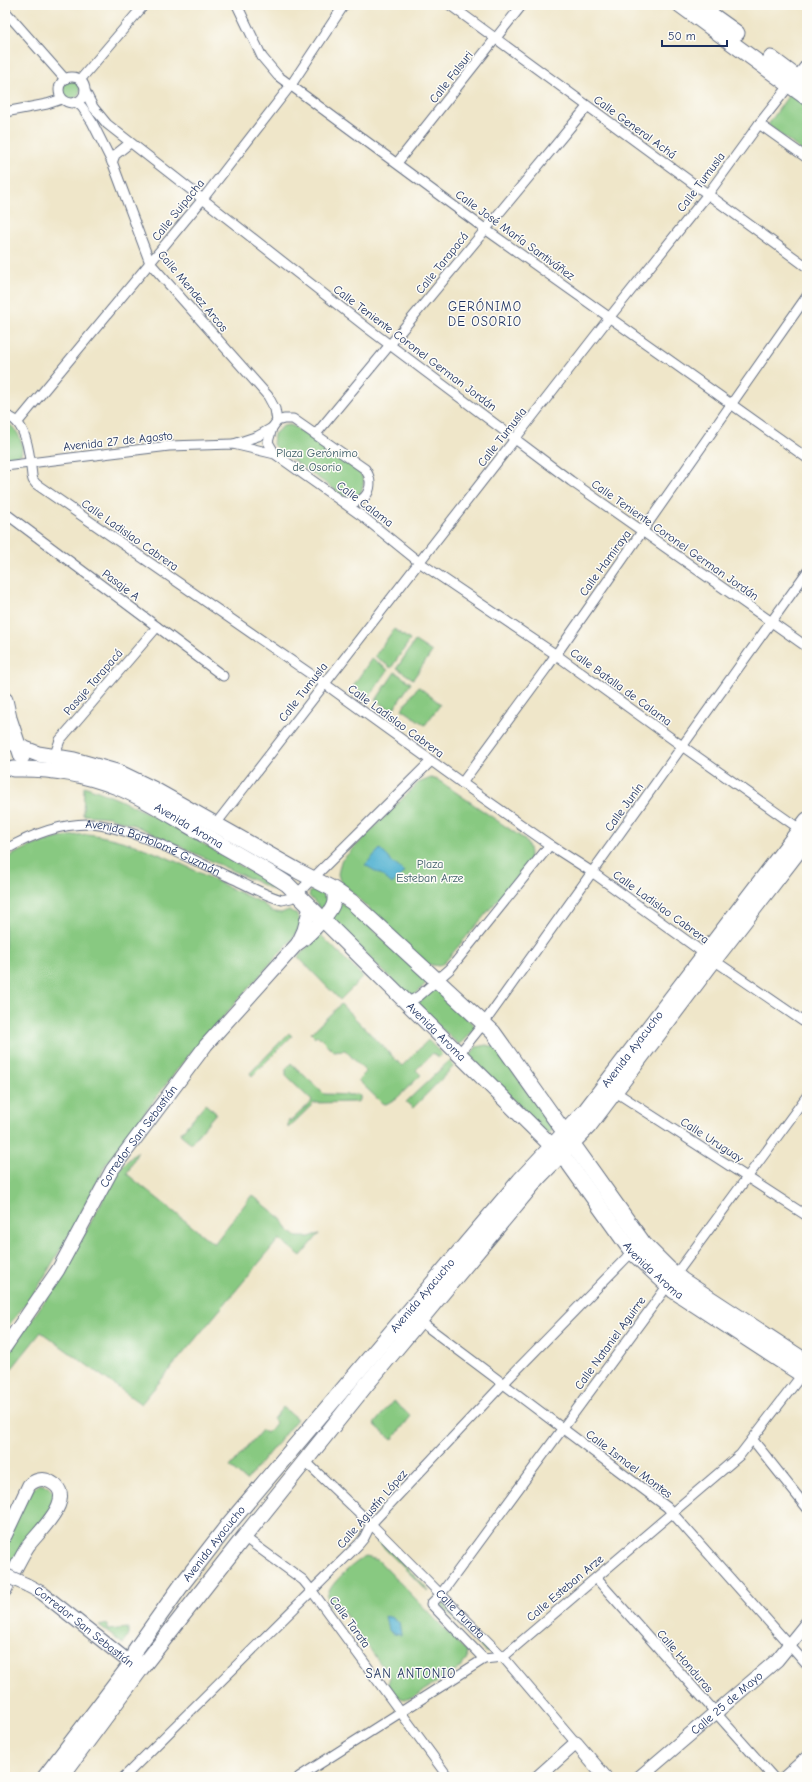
<svg xmlns="http://www.w3.org/2000/svg" width="812" height="1782" font-family="'Comic Neue',sans-serif">
<style>
.green{fill:#88c981;stroke:#527c70}
.water{fill:#53b2d2;stroke:#377098}
.lines{fill:none;stroke-linecap:round;stroke-linejoin:round}
.street-casing{stroke:#656f83;stroke-width:11}
.secondary-casing{stroke:#656f83;stroke-width:15}
.primary-casing{stroke:#656f83;stroke-width:17}
.street{stroke:#fff;stroke-width:9}
.secondary{stroke:#fff;stroke-width:13}
.primary{stroke:#fff;stroke-width:15}
.secondary-bridge-casing{stroke:#656f83;stroke-width:15;stroke-linecap:butt}
.secondary-bridge{stroke:#fff;stroke-width:13}
.labels{text-anchor:middle;dominant-baseline:central;stroke-width:3;stroke-linejoin:round;paint-order:stroke}
.street-label{font-size:12px;fill:#1b2f5e;stroke:#fdfcf7}
.park-label{font-size:12px;fill:#3c5d68;stroke:#fdfcf7}
.neighbourhood-label{font-size:13px;letter-spacing:1px;fill:#1b2f5e;stroke:#fdfcf7}
</style>
<rect width="100%" height="100%" fill="#fdfcf7"/>
<filter id="ink" filterUnits="userSpaceOnUse"><feTurbulence type="fractalNoise" baseFrequency=".025" numOctaves="2"/><feDisplacementMap in="SourceGraphic" scale="8" xChannelSelector="R" yChannelSelector="G"/><feConvolveMatrix kernelMatrix="1 2 1 2 8 2 1 2 1" color-interpolation-filters="sRGB"/></filter>
<filter id="wash" filterUnits="userSpaceOnUse"><feTurbulence type="fractalNoise" baseFrequency=".012" numOctaves="4" result="noise"/><feDisplacementMap in="SourceGraphic" scale="16" xChannelSelector="R" yChannelSelector="G"/><feGaussianBlur stdDeviation="0.9" result="paint"/><feColorMatrix in="noise" values="0 0 0 0 0 0 0 0 0 0 0 0 0 0 0 0 0 1.4 0 .05"/><feComposite in="paint" operator="in"/></filter>
<g filter="url(#wash)">
<rect width="100%" height="100%" fill="#efe6c9"/>
<!-- green -->
<g class="green">
<circle cx="71" cy="90" r="9"/>
<path d="M790 93 807 102V155L768 125Z"/>
<path d="M5 423C16 425 25 443 21 454L15 457 5 458Z"/>
<path d="M290 425 295 427 359 471 364 481 361 493 356 496H344L277 449 273 445 274 434 283 426Z"/>
<path d="M394 629 410 640 391 668 375 656Z"/>
<path d="M415 641 432 652 413 679 397 668Z"/>
<path d="M372 658 388 670 369 697 353 686Z"/>
<path d="M395 672 411 683 392 711 376 700Z"/>
<path d="M419 687 438 702 440 705 425 725 402 709 417 688Z"/>
<path d="M431 778 438 780 524 839C530 847 531 853 529 863L445 962 439 966 426 964 340 881 338 874 341 861 418 783Z"/>
<path d="M84 786C150 808 213 851 274 885L279 889 276 891 134 825 109 817 83 815Z"/>
<path d="M88 834C150 842 206 878 262 903L271 911 281 913 289 910 296 914 300 920V925L294 937 183 1062 106 1164 76 1223 36 1291 5 1330V859C31 844 58 836 88 834Z"/>
<path d="M316 889 319 890 328 901C326 905 325 907 321 909L309 896 310 892Z"/>
<path d="M339 902 350 907 426 981V983L416 994 409 996 330 919Z"/>
<path d="M320 934 363 977 340 1000 298 957Z"/>
<path d="M435 988 475 1026V1028L461 1043 458 1044 416 1005 417 1001Z"/>
<path d="M341 1004 402 1066 428 1040 442 1054 438 1058 433 1053 416 1070 421 1075 397 1098 386 1104 382 1103 358 1080 366 1072 345 1050 333 1051 317 1035 315 1037 311 1033Z"/>
<path d="M289 1033 292 1036 252 1076 250 1073Z"/>
<path d="M486 1045 496 1047 552 1127 553 1129 548 1135 470 1056 476 1047Z"/>
<path d="M449 1061 454 1066 413 1108 406 1102Z"/>
<path d="M291 1063 324 1094 354 1095 356 1093 360 1096V1100L357 1102 314 1103 288 1128V1121L292 1120 312 1101 286 1076V1069Z"/>
<path d="M205 1104 216 1113 191 1143 180 1134Z"/>
<path d="M138 1151 127 1174 214 1244 252 1195 282 1219 288 1230 297 1237H309L319 1234 301 1256 279 1239 141 1404 41 1332 5 1377V1358L64 1273 119 1169Z"/>
<path d="M393 1401 411 1416 392 1440 374 1424Z"/>
<path d="M283 1407 297 1419 246 1481 230 1467 262 1430 267 1433 276 1422 273 1419Z"/>
<path d="M39 1484 47 1486 54 1493 52 1507 11 1569 5 1565V1545L29 1492Z"/>
<path d="M377 1537 429 1591 428 1592 375 1539Z"/>
<path d="M366 1557 378 1560 466 1651 467 1659 461 1667 412 1698C399 1702 395 1693 388 1684L390 1677 339 1606 332 1609C330 1605 326 1600 328 1594 330 1584 356 1560 366 1557Z"/>
<path d="M443 1603 489 1651 487 1653 441 1605Z"/>
<path d="M108 1624V1630L128 1628V1635L123 1644 99 1626Z"/>
</g>
<!-- water -->
<g class="water">
<path d="M380 849 389 858 392 863 396 865 404 872 392 884 382 875 365 865Z"/>
<path d="M385 1616 393 1618 399 1622 401 1635 394 1634 388 1630Z"/>
</g>
</g>
<g filter="url(#ink)">
<g class="lines">
<defs>
<g id="street">
<path d="M237 5 262 57 278 76 485 229 807 458"/>
<path d="M450 5 807 267"/>
<path d="M5 11 65 79"/>
<circle cx="72" cy="90" r="13"/>
<path d="M80 80 144 5"/>
<path d="M85 91 93 107 107 124 366 327 571 481 807 647"/>
<path d="M76 102 82 107 92 122 113 164 150 263 268 396 275 409 277 421"/>
<path d="M5 112 47 104 62 99"/>
<path d="M759 124 807 158"/>
<path d="M112 163 115 155 130 143"/>
<path d="M397 163 522 5"/>
<path d="M5 416C27 418 30 458 32 476L33 480 36 484 325 684 462 783 550 845 592 872 705 954 807 1024"/>
<path d="M18 422 202 200 291 85 344 5"/>
<path d="M316 434 587 107"/>
<path d="M234 444 258 436 272 428"/>
<path d="M275 454 268 442 272 428 277 421 284 419H293L365 469C377 486 366 506 345 502"/>
<path d="M5 466 169 446 233 444 275 454 362 516 419 562 555 654 682 746 804 832"/>
<path d="M5 513 223 676"/>
<path d="M54 757 60 740 157 627"/>
<path d="M462 783 548 666 807 296"/>
<path d="M215 825 609 318 708 194 759 124 807 63"/>
<path id="s1" d="M5 850C29 836 59 824 88 824 131 825 197 863 238 881 252 888 267 896 282 900L291 898 297 894 431 761"/>
<path d="M407 1003 419 996 450 969 550 845"/>
<path d="M458 1055 484 1023 807 572"/>
<path d="M611 1089 807 1216"/>
<path d="M417 1319 667 1507 807 1665"/>
<path d="M753 1440 807 1508"/>
<path id="s2" d="M305 1461 371 1524 503 1657 576 1743"/>
<path d="M244 1537 303 1580 312 1591 448 1777"/>
<path d="M596 1578 773 1777"/>
<path d="M484 1659 431 1604 441 1594 807 1096"/>
<path d="M124 1777 359 1544 364 1538 371 1524 503 1384 632 1252"/>
<path d="M299 1777 484 1659 503 1657 740 1455 804 1372"/>
</g>
<g id="secondary">
<path d="M298 943 304 930 310 907"/>
<path id="s3" d="M5 1347 58 1270 112 1170 206 1045 297 944C306 939 330 914 333 905 335 900 334 894 333 889"/>
<path d="M5 1536 29 1485C34 1481 39 1478 46 1480 83 1493 39 1531 28 1546 19 1560 12 1575 5 1590"/>
<path id="s4" d="M27 1585 42 1593 138 1669"/>
<path d="M538 1777 576 1743 605 1777"/>
<path id="s5" d="M640 1777 777 1660 807 1623"/>
<path d="M786 1777 807 1758"/>
</g>
<g id="primary">
<path d="M680 5 807 98"/>
<path d="M698 5 737 33"/>
<path d="M771 58 807 85"/>
<path d="M5 700 9 718 18 745"/>
<path d="M5 740 18 745 22 757"/>
<path d="M20 747 38 754 74 760 120 773 153 789 298 871 333 889 352 902 493 1032 644 1244 669 1269 682 1280 807 1362"/>
<path id="s6" d="M13 769C48 768 85 774 117 787 147 799 175 818 203 834 231 851 260 866 287 884L567 1161 632 1252 674 1291 807 1378"/>
<path id="s7" d="M45 1777 131 1664 136 1649 183 1583 228 1525 520 1180 585 1111 807 820"/>
<path d="M61 1777 140 1670 244 1537 366 1385 539 1177 589 1126 708 968 807 840"/>
</g>
</defs>
<!-- street casing -->
<use href="#street" class="street-casing"/>
<!-- secondary casing -->
<use href="#secondary" class="secondary-casing"/>
<!-- primary casing -->
<use href="#primary" class="primary-casing"/>
<!-- street -->
<use href="#street" class="street"/>
<!-- secondary -->
<use href="#secondary" class="secondary"/>
<!-- primary -->
<use href="#primary" class="primary"/>
<defs>
<path id="secondary-bridge" d="M7 1576 27 1585"/>
</defs>
<!-- secondary-bridge casing -->
<use href="#secondary-bridge" class="secondary-bridge-casing"/>
<!-- secondary-bridge -->
<use href="#secondary-bridge" class="secondary-bridge"/>
</g>
</g>
<g class="labels">
<!-- street labels -->
<g class="street-label">
<text transform="translate(451 77) rotate(-52)">Calle Falsuri</text>
<text transform="translate(635 127) rotate(36)">Calle General Achá</text>
<text transform="translate(701 182) rotate(-53)">Calle Tumusla</text>
<text transform="translate(178 210) rotate(-51)">Calle Suipacha</text>
<text transform="translate(515 235) rotate(36)">Calle José María Santiváñez</text>
<text transform="translate(442 263) rotate(-51)">Calle Tarapacá</text>
<text transform="translate(193 291) rotate(50)">Calle Mendez Arcos</text>
<text transform="translate(415 348) rotate(37)">Calle Teniente Coronel German Jordán</text>
<text transform="translate(502 437) rotate(-52)">Calle Tumusla</text>
<text transform="translate(118 441) rotate(-6)">Avenida 27 de Agosto</text>
<text transform="translate(365 504) rotate(37)">Calle Calama</text>
<text transform="translate(130 535) rotate(35)">Calle Ladislao Cabrera</text>
<text transform="translate(675 540) rotate(35)">Calle Teniente Coronel German Jordán</text>
<text transform="translate(605 563) rotate(-54)">Calle Hamiraya</text>
<text transform="translate(121 585) rotate(37)">Pasaje A</text>
<text transform="translate(93 682) rotate(-49)">Pasaje Tarapacá</text>
<text transform="translate(621 687) rotate(36)">Calle Batalla de Calama</text>
<text transform="translate(303 692) rotate(-52)">Calle Tumusla</text>
<text transform="translate(396 721) rotate(36)">Calle Ladislao Cabrera</text>
<text transform="translate(624 807) rotate(-54)">Calle Junín</text>
<text stroke="none"><textPath href="#s6" startOffset="188">Avenida Aroma</textPath></text>
<text stroke="none"><textPath href="#s1" startOffset="157">Avenida Bartolomé Guzmán</textPath></text>
<text transform="translate(661 907) rotate(36)">Calle Ladislao Cabrera</text>
<text stroke="none"><textPath href="#s6" startOffset="512">Avenida Aroma</textPath></text>
<text stroke="none"><textPath href="#s7" startOffset="937">Avenida Ayacucho</textPath></text>
<text stroke="none"><textPath href="#s3" startOffset="250">Corredor San Sebastián</textPath></text>
<text transform="translate(712 1140) rotate(33)">Calle Uruguay</text>
<text stroke="none"><textPath href="#s6" startOffset="836">Avenida Aroma</textPath></text>
<text stroke="none"><textPath href="#s7" startOffset="613">Avenida Ayacucho</textPath></text>
<text transform="translate(610 1343) rotate(-54)">Calle Nataniel Aguirre</text>
<text transform="translate(629 1464) rotate(37)">Calle Ismael Montes</text>
<text transform="translate(372 1509) rotate(-49)">Calle Agustín López</text>
<text stroke="none"><textPath href="#s7" startOffset="289">Avenida Ayacucho</textPath></text>
<text transform="translate(565 1588) rotate(-40)">Calle Esteban Arze</text>
<text stroke="none"><textPath href="#s2" startOffset="218">Calle Punata</textPath></text>
<text transform="translate(350 1622) rotate(54)">Calle Tarata</text>
<text stroke="none"><textPath href="#s4" startOffset="71">Corredor San Sebastián</textPath></text>
<text transform="translate(685 1661) rotate(49)">Calle Honduras</text>
<text stroke="none"><textPath href="#s5" startOffset="114">Calle 25 de Mayo</textPath></text>
</g>
<!-- park labels -->
<g class="park-label">
<text x="317" y="453">Plaza Gerónimo<tspan x="317" dy="14">de Osorio</tspan></text>
<text x="430" y="864">Plaza<tspan x="430" dy="14">Esteban Arze</tspan></text>
</g>
<!-- neighbourhood labels -->
<g class="neighbourhood-label">
<text x="485" y="306">GERÓNIMO<tspan x="485" dy="15">DE OSORIO</tspan></text>
<text x="411" y="1673">SAN ANTONIO</text>
</g>
</g>
<!-- margin -->
<rect width="812" height="1782" fill="none" stroke="#fdfcf7" stroke-width="20"/>
<!-- scale -->
<path d="M662 40v6h65v-6" fill="none" stroke="#1b2f5e" stroke-width="2"/>
<text x="668" y="40" font-size="12" fill="#1b2f5e" stroke="#fdfcf7" stroke-width="3" paint-order="stroke">50 m</text>
</svg>
